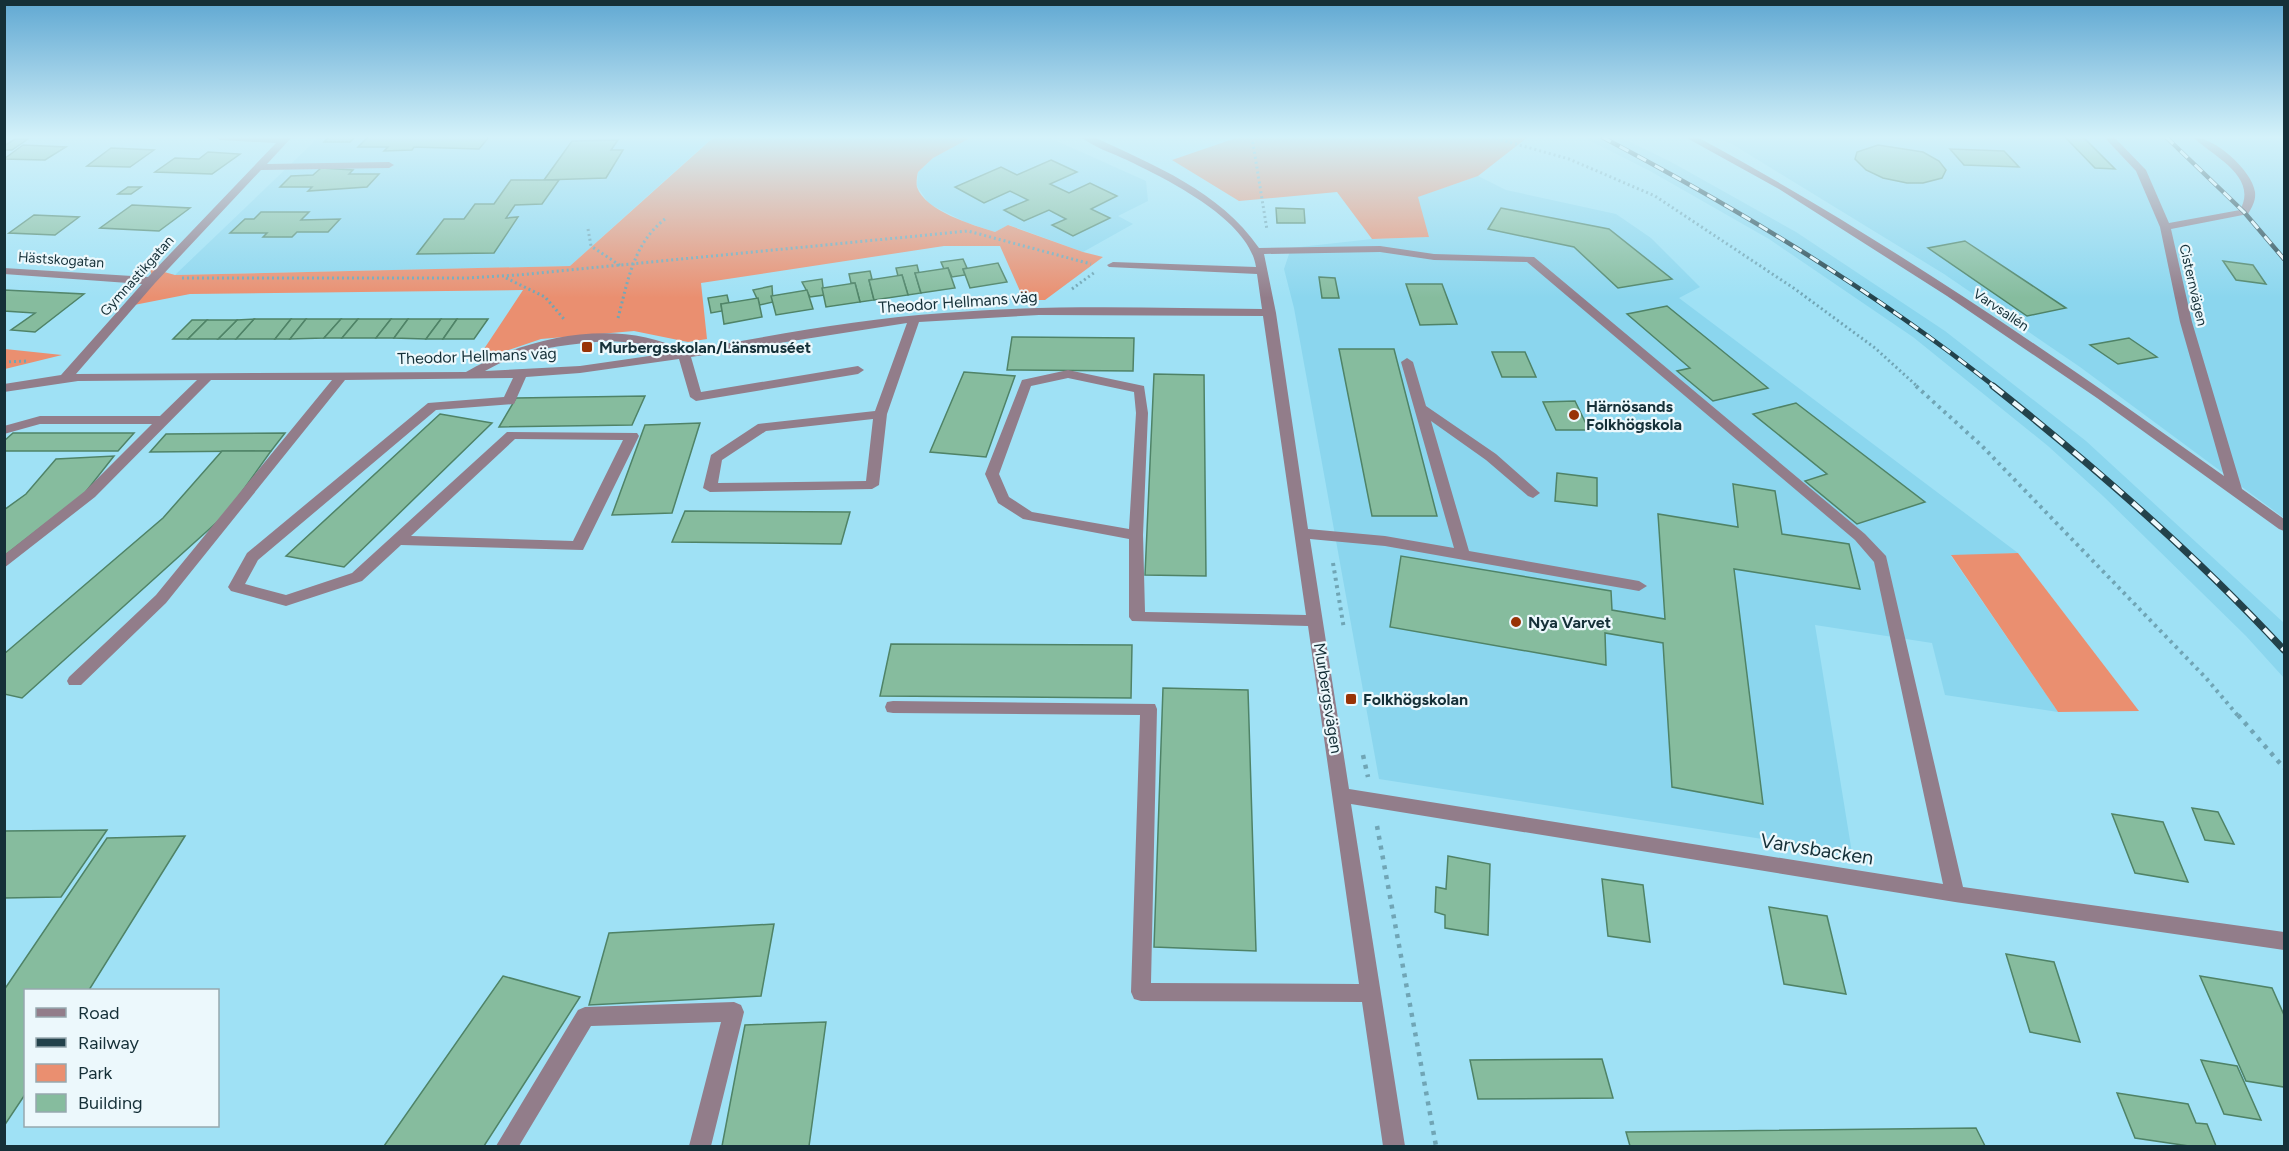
<svg xmlns="http://www.w3.org/2000/svg" width="2289" height="1151" font-family="Figtree,sans-serif">
<style>
.built{fill:#8bd6ee}
.green{fill:#ea8f70}
.building{fill:#86bc9e;stroke:#4f8367;stroke-width:1.5}
.lines{fill:none;stroke-linecap:round;stroke-linejoin:round}
.path-far2{stroke:#70a5b5;stroke-width:3;stroke-dasharray:2 3;stroke-linecap:butt}
.path-far1{stroke:#70a5b5;stroke-width:4;stroke-dasharray:3 4.5;stroke-linecap:butt}
.path{stroke:#70a5b5;stroke-width:4.5;stroke-dasharray:4 6;stroke-linecap:butt}
.minor{fill:#927d8a;fill-rule:evenodd}
.rail-far1-casing{stroke:#23424b;stroke-width:4.5}
.rail-casing{stroke:#23424b;stroke-width:7}
.rail-far1{stroke:#ecf8fc;stroke-width:3;stroke-dasharray:10;stroke-linecap:butt}
.rail{stroke:#ecf8fc;stroke-width:4.5;stroke-dasharray:13;stroke-linecap:butt}
.poi-dot{fill:#993306;stroke:#ecf8fc;stroke-width:2}
.labels{text-anchor:middle;dominant-baseline:central;stroke-width:4.5;stroke-linejoin:round;paint-order:stroke}
.far-street-label{font-size:14px;fill:#153038;stroke:#ecf8fc}
.street-label{font-size:16px;fill:#153038;stroke:#ecf8fc}
.poi-label{font-size:16px;font-weight:bold;fill:#153038;stroke:#ecf8fc;text-anchor:start}
.near-street-label{font-size:20px;fill:#153038;stroke:#ecf8fc}
</style>
<rect width="100%" height="100%" fill="#9fe1f5"/>
<!-- built -->
<g class="built">
<path d="M319 137H713L570 266 175 275Z"/>
<path d="M972 137H1048L1146 181 1148 201 1118 216 1133 224 1083 252 1009 225 995 232 965 222 929 204 917 186 918 172 933 158Z"/>
<path d="M1583 137H1620L1673 163 1796 232 1945 331 2086 441 2284 623V678L2246 636 2103 496 2048 446 1913 337 1769 239 1650 171Z"/>
<path d="M1714 137H2284V518L2080 367 1944 274 1732 144Z"/>
<path d="M1478 176 1506 190 1616 214 1651 238 1700 287 1679 298 2018 553 1951 556 2058 712 1945 695 1932 643 1815 625 1852 853 1379 779 1294 308 1284 269 1291 248 1372 239 1429 237 1417 197Z"/>
</g>
<!-- green -->
<g class="green">
<path d="M714 137H972L933 158 918 172C917 176 916 183 917 187 925 211 973 225 995 232L1008 225 1083 252 1103 257 1045 300H1024L1000 246H944L701 283 707 339 688 342 634 331 541 339 476 361 523 290 190 294 134 305 153 283 150 268 175 275 570 266Z"/>
<path d="M1239 137H1528L1478 176 1418 197 1429 237 1372 239 1337 192 1239 201 1172 160Z"/>
<path d="M5 349 62 355 5 369Z"/>
<path d="M2018 553 2139 711 2058 712 1951 555Z"/>
</g>
<!-- building -->
<g class="building">
<path d="M329 137H355L350 142H324Z"/>
<path d="M368 137H489L479 149 414 147 412 150 384 151 388 147H358Z"/>
<path d="M2065 137H2083L2115 169 2095 168Z"/>
<path d="M15 139H28L12 150H4V146Z"/>
<path d="M618 140 611 150H623L606 178 544 180 572 141Z"/>
<path d="M23 145 66 147 45 160 4 159Z"/>
<path d="M1878 145 1923 152 1939 161 1946 170 1942 178 1923 183H1907L1883 178 1866 170 1855 159 1857 152Z"/>
<path d="M111 148 154 150 130 167 87 166Z"/>
<path d="M1950 149 2004 151 2019 167 1964 165Z"/>
<path d="M208 152 240 154 212 174 155 172 175 158 199 159Z"/>
<path d="M1051 160 1077 172 1050 184 1069 193 1090 183 1117 196 1091 209 1110 218 1073 236 1052 225 1066 219 1049 210 1024 221 1004 210 1028 200 1010 191 984 203 955 187 1001 167 1017 175Z"/>
<path d="M321 168 353 170 349 174H379L367 187 308 191 312 187H280L291 176 313 175Z"/>
<path d="M511 180H559L542 204 515 205 506 218 518 217 494 253 417 254 444 219H464L475 204H494Z"/>
<path d="M128 187H141L131 194H118Z"/>
<path d="M132 205 190 208 159 231 100 228Z"/>
<path d="M1276 208 1304 209 1305 223H1277Z"/>
<path d="M1501 208 1609 229 1672 279 1618 288 1574 247 1488 229Z"/>
<path d="M261 212H309L301 220 340 219 328 232H297L292 237H263L267 233H230L245 219H254Z"/>
<path d="M34 215 79 217 55 235 9 233Z"/>
<path d="M1965 241 2066 308 2027 316 1928 248Z"/>
<path d="M963 259 967 268 963 269 965 275 952 277 948 268 944 269 941 262Z"/>
<path d="M2223 261 2253 265 2266 284 2236 280Z"/>
<path d="M998 263 1007 282 970 288 963 269Z"/>
<path d="M917 265 919 273H915L921 293 908 295 902 275 898 276 896 268Z"/>
<path d="M948 268 955 288 921 293 915 273Z"/>
<path d="M870 271 872 279 869 280 874 300 860 302 855 283H851L849 274Z"/>
<path d="M902 275 908 295 874 300 869 280Z"/>
<path d="M1319 277 1335 278 1339 298H1322Z"/>
<path d="M822 279 824 295 810 297 802 282Z"/>
<path d="M855 283 860 302 826 307 822 288Z"/>
<path d="M1406 284H1442L1457 324 1420 325Z"/>
<path d="M772 286 773 302 760 305 753 290Z"/>
<path d="M4 290 84 294 35 332 11 330 35 313 4 311Z"/>
<path d="M807 290 813 309 776 315 771 296Z"/>
<path d="M727 295 729 303 721 304 722 311 711 313 708 298Z"/>
<path d="M758 298 762 317 724 324 721 304Z"/>
<path d="M1667 306 1768 388 1713 401 1677 371 1690 368 1627 314Z"/>
<path d="M254 319H291L275 339H236Z"/>
<path d="M254 319 236 339H218L237 320Z"/>
<path d="M291 319H306L290 339H275Z"/>
<path d="M306 319H341L324 338 290 339Z"/>
<path d="M341 319H358L342 338H324Z"/>
<path d="M358 319H391L376 338H342Z"/>
<path d="M391 319H408L394 338H376Z"/>
<path d="M408 319H441L426 339 394 338Z"/>
<path d="M441 319H457L443 339H426Z"/>
<path d="M457 319H488L474 339H443Z"/>
<path d="M192 320H207L188 339H173Z"/>
<path d="M207 320H237L218 339H188Z"/>
<path d="M1012 337 1134 338 1133 371 1007 370Z"/>
<path d="M2129 338 2157 357 2118 364 2090 345Z"/>
<path d="M1339 349H1394L1437 516H1372Z"/>
<path d="M1492 352H1525L1536 377H1502Z"/>
<path d="M964 372 1015 376 986 457 930 452Z"/>
<path d="M1154 374 1204 375 1206 576 1145 575Z"/>
<path d="M645 396 632 425 499 427 516 398Z"/>
<path d="M1575 401 1589 430H1556L1543 402Z"/>
<path d="M1796 403 1925 502 1857 524 1805 481 1827 474 1753 414Z"/>
<path d="M440 414 492 423 344 567 286 556Z"/>
<path d="M700 423 672 513 612 515 645 425Z"/>
<path d="M13 433H134L118 451H4V441Z"/>
<path d="M285 433 271 451 150 452 166 434Z"/>
<path d="M222 451H271L226 514 22 698 4 694V654L163 518Z"/>
<path d="M114 456 84 494 4 556V510L26 494 56 459Z"/>
<path d="M1557 473 1597 478V506L1555 501Z"/>
<path d="M1733 484 1775 491 1782 534 1849 544 1860 589 1734 569 1763 804 1672 787 1663 643 1605 633 1606 665 1390 627 1401 556 1611 591 1612 610 1665 619 1658 514 1738 527Z"/>
<path d="M685 511 850 512 841 544 672 542Z"/>
<path d="M891 644 1132 645 1131 698 880 696Z"/>
<path d="M1163 688 1248 690 1256 951 1154 947Z"/>
<path d="M2192 808 2218 812 2234 844 2205 840Z"/>
<path d="M2112 814 2163 822 2188 882 2135 873Z"/>
<path d="M107 830 61 897 4 898V831Z"/>
<path d="M185 836 89 990H26V1093L4 1126V990L107 838Z"/>
<path d="M1448 856 1490 864 1488 935 1445 928V915L1435 912 1436 887 1446 889Z"/>
<path d="M1602 879 1643 885 1650 942 1608 936Z"/>
<path d="M1769 907 1827 916 1846 994 1784 984Z"/>
<path d="M774 924 761 996 589 1005 609 933Z"/>
<path d="M2006 954 2054 962 2080 1042 2030 1032Z"/>
<path d="M503 976 580 997 484 1146H384Z"/>
<path d="M2200 976 2272 988 2284 1015V1087L2246 1081Z"/>
<path d="M826 1022 809 1146H722L745 1025Z"/>
<path d="M1602 1059 1613 1098 1478 1099 1470 1060Z"/>
<path d="M2201 1060 2237 1066 2261 1120 2224 1114Z"/>
<path d="M2117 1093 2188 1104 2196 1123 2207 1124 2216 1146H2189L2135 1138Z"/>
<path d="M1976 1128 1985 1146H1630L1626 1132Z"/>
</g>
<g class="lines">
<!-- path-far2 -->
<g class="path-far2">
<path d="M1252 137 1267 230"/>
<path d="M1491 137 1569 159 1655 196 1795 289 1875 348 1918 387"/>
<path d="M588 229 591 246 621 266"/>
<path d="M182 278H467L518 275 968 231 1091 264"/>
<path d="M506 278 545 297 564 319"/>
<path d="M1072 289 1095 272"/>
<path d="M618 318C628 281 633 244 665 219"/>
<path d="M4 362 28 361"/>
</g>
<!-- path-far1 -->
<g class="path-far1">
<path d="M1916 386 1982 446 2206 678 2239 717"/>
<path d="M1333 563 1344 629"/>
</g>
<!-- path -->
<g class="path">
<path d="M2238 715 2284 768"/>
<path d="M1363 755 1368 777"/>
<path d="M1377 826 1436 1146"/>
</g>
<!-- minor -->
<g class="minor">
<path d="M215 137H292L267 164 389 162 394 165 389 168 261 170 155 283 76 374 466 372C527 336 619 317 684 351 770 336 857 319 944 313 1050 304 1156 308 1262 309L1257 274 1109 267 1107 265 1113 262 1256 267C1249 219 1166 179 1127 160 1112 153 1093 147 1081 137H1094C1153 165 1220 191 1259 248L1380 246 1434 254 1534 257 1865 534 1886 556 1963 887 2284 932V950L1955 902 1351 804 1405 1146H1383L1362 1002 1141 1001 1134 999 1131 992 1140 715 893 713 887 712 885 707 887 702 893 701 1155 704 1157 709 1151 983 1359 984 1308 626 1132 621 1129 617V539L1023 519 998 503 985 474 1022 380 1068 370 1144 386 1148 413 1143 535 1145 612 1306 615 1263 316 1039 315 919 322 887 414 879 485 872 489 710 492 703 488 711 455 758 424 875 411 907 323 691 357 701 392 858 366 864 370 858 374 696 401 690 397 679 359 580 373 526 377 514 404 436 410 258 560 245 584 286 595 352 573 507 432 637 433 639 436 583 550 401 545 362 581 286 606 231 591 228 587 247 553 428 403 504 397 513 378 345 380 166 603 81 685H69L67 681 69 677 156 595 332 380H211L95 497 4 568V555L85 491 152 424H40L4 434V426L40 416H160L197 380 78 381 4 392V384L61 375 142 284 4 274V268L148 277 276 143 220 140ZM1380 252 1434 260 1527 262 1855 540 1874 562 1943 884 1349 789 1310 539 1385 546 1639 591 1647 586 1639 581 1469 551 1431 421 1486 460 1528 496 1533 498 1540 493 1496 454 1426 406 1413 362 1407 358 1401 362 1454 548 1385 536 1308 529 1276 313 1264 254ZM608 341C629 342 650 343 670 353L580 366 485 371C522 349 566 344 608 341ZM1068 378 1134 392 1136 413 1129 529 1032 512 1009 497 999 474 1031 386ZM873 419 866 481 718 483 722 460 766 431ZM515 439 623 440 573 541 411 536Z"/>
<path d="M1685 137H1697C1881 236 2054 355 2224 476L2180 322 2160 227 2136 171 2104 137H2114L2146 170 2169 223 2240 210C2259 176 2212 156 2193 137 2214 137 2252 170 2255 192 2256 201 2252 207 2248 214L2171 229 2192 322 2242 489 2284 519V531L2279 529 2097 398 1947 296 1779 189Z"/>
<path d="M734 1002 741 1005 744 1012 711 1146H689L721 1022 591 1026 519 1146H496L578 1010 585 1007Z"/>
</g>
<defs>
<g id="rail-far1">
<path d="M1602 137C1740 210 1873 290 1995 387"/>
<path d="M2166 137 2244 212 2284 259"/>
</g>
<path id="rail" d="M1993 386C2095 467 2195 554 2284 650"/>
</defs>
<!-- rail-far1 casing -->
<use href="#rail-far1" class="rail-far1-casing"/>
<!-- rail casing -->
<use href="#rail" class="rail-casing"/>
<!-- rail-far1 -->
<use href="#rail-far1" class="rail-far1"/>
<!-- rail -->
<use href="#rail" class="rail"/>
</g>
<!-- sky -->
<linearGradient id="sky" x2="0" y2="1"><stop stop-color="#60a8d2"/><stop offset="0.46" stop-color="#d4f2fa"/><stop offset="1" stop-color="#d4f2fa" stop-opacity="0"/></linearGradient>
<rect width="2289" height="298" fill="url(#sky)"/>
<!-- markers -->
<g class="poi-dot">
<rect x="581" y="341" width="12" height="12" rx="3"/>
<circle cx="1574" cy="415" r="6"/>
<circle cx="1516" cy="622" r="6"/>
<rect x="1345" y="693" width="12" height="12" rx="3"/>
</g>
<g class="labels">
<!-- far-street labels -->
<g class="far-street-label">
<text transform="translate(61 260) rotate(4)">Hästskogatan</text>
<text transform="translate(137 276) rotate(-48)">Gymnastikgatan</text>
<text transform="translate(2193 285) rotate(77)">Cisternvägen</text>
<text transform="translate(2001 310) rotate(34)">Varvsallén</text>
</g>
<!-- street labels -->
<g class="street-label">
<text transform="translate(958 302) rotate(-4)">Theodor Hellmans väg</text>
<text transform="translate(477 356) rotate(-2)">Theodor Hellmans väg</text>
<text transform="translate(1328 698) rotate(81)">Murbergsvägen</text>
</g>
<!-- poi labels -->
<g class="poi-label">
<text x="599" y="347">Murbergsskolan/Länsmuséet</text>
<text x="1586" y="406">Härnösands<tspan x="1586" dy="18">Folkhögskola</tspan></text>
<text x="1528" y="622">Nya Varvet</text>
<text x="1363" y="699">Folkhögskolan</text>
</g>
<!-- near-street labels -->
<g class="near-street-label">
<text transform="translate(1817 849) rotate(9)">Varvsbacken</text>
</g>
</g>
<!-- border -->
<rect width="2289" height="1151" fill="none" stroke="#153038" stroke-width="12"/>
<!-- legend -->
<rect x="24" y="989" width="195" height="138" fill="#ecf8fc" stroke="#96a8ae" stroke-width="1.5"/>
<rect x="36" y="1008" width="30" height="9" fill="#927d8a" stroke="#96a8ae" stroke-width="1.5"/>
<text x="78" y="1019" font-size="18" fill="#153038">Road</text>
<rect x="36" y="1038" width="30" height="9" fill="#23424b" stroke="#96a8ae" stroke-width="1.5"/>
<text x="78" y="1049" font-size="18" fill="#153038">Railway</text>
<rect x="36" y="1064" width="30" height="18" fill="#ea8f70" stroke="#96a8ae" stroke-width="1.5"/>
<text x="78" y="1079" font-size="18" fill="#153038">Park</text>
<rect x="36" y="1094" width="30" height="18" fill="#86bc9e" stroke="#96a8ae" stroke-width="1.5"/>
<text x="78" y="1109" font-size="18" fill="#153038">Building</text>
</svg>
